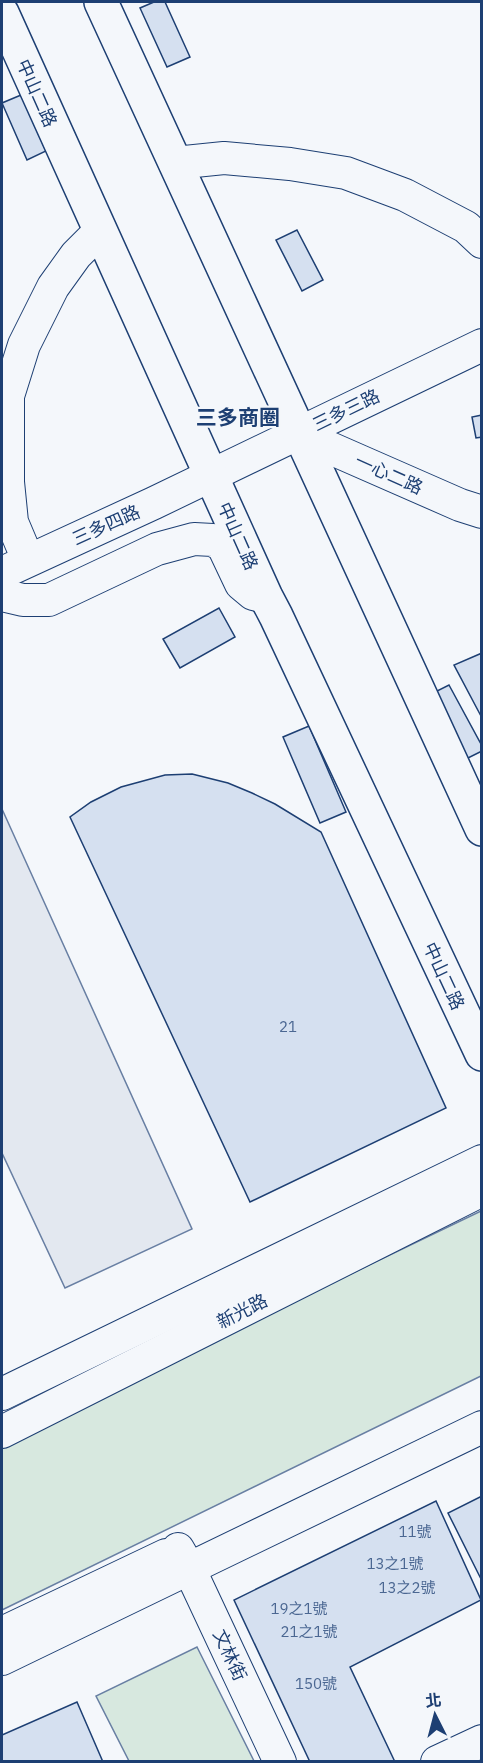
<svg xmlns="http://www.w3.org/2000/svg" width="483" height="1763" font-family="'IBM Plex Sans','Noto Sans TC',sans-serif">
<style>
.green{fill:#d7e8df;stroke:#687fa3;stroke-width:1.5}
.parking{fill:#e3e8f0;stroke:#687fa3;stroke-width:1.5}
.building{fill:#d5e0f0;stroke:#1d3f73;stroke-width:1.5}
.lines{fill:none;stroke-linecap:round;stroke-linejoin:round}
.minor-casing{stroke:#1d3f73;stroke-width:34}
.major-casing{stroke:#1d3f73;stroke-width:36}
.minor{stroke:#f4f7fb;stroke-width:32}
.major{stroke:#f4f7fb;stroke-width:33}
.labels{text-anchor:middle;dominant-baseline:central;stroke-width:4.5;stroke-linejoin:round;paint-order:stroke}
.number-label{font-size:15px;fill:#4b6792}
.street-label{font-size:18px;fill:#1d3f73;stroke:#f4f7fb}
.quarter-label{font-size:21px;font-weight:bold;fill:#1d3f73;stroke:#f4f7fb}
</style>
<rect width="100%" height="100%" fill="#f4f7fb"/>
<!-- green -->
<g class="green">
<path d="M481 1211V1376L2 1610V1442Z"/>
<path d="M197 1647 254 1761H129L96 1696Z"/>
</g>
<!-- parking -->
<path class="parking" d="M2 809 192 1229 65 1288 2 1153Z"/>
<!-- building -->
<g class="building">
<path d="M154 2H165L190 57 167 67 140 8Z"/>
<path d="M21 95 46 151 27 160 2 103Z"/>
<path d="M297 230 323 280 302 291 276 240Z"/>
<path d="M482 415V437L476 438 472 417Z"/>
<path d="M219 608 235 637 180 668 163 639Z"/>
<path d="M482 653V718L454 665Z"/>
<path d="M449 685 482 746V751L464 760 429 695Z"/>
<path d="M309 726 346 812 320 823 283 737Z"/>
<path d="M192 774 228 783 252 793 275 804 321 832 446 1108 250 1202 70 817 91 802 121 787 165 775Z"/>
<path d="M482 1496V1581L448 1513Z"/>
<path d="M436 1501 481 1600 350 1667 395 1762H310L234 1600Z"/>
<path d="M77 1702 103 1762H2V1735Z"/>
</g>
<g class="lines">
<defs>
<g id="minor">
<path d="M175 163 224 158 290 164 346 173 405 195 466 227 482 242"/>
<path d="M298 434 460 505 482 512"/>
<path d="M28 560 12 522 8 482V396L24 345 53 287 76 255 100 231"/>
<path d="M2 573 154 503 482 345"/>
<path d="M2 595 23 600H49L157 549 194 539 213 540 223 546 241 584 253 594 266 597"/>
<path d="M2 1394 482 1161"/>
<path d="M2 1432 482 1190"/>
<path d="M178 1549 189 1568 280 1762"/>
<path d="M2 1633 166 1555"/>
<path d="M2 1659 482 1427"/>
<path d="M437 1762 482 1741"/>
</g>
<g id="major">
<path d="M101 2 482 829"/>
<path d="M2 13 266 597 276 616 482 1054"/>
</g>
</defs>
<!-- minor casing -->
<use href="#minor" class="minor-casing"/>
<!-- major casing -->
<use href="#major" class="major-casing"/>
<!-- minor -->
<use href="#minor" class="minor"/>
<!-- major -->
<use href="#major" class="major"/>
</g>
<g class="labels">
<!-- number labels -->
<g class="number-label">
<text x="288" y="1026">21</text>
<text x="415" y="1531">11號</text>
<text x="395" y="1563">13之1號</text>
<text x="407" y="1587">13之2號</text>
<text x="299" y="1608">19之1號</text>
<text x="309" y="1631">21之1號</text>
<text x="316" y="1683">150號</text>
</g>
<!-- street labels -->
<g class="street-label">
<text transform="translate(37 93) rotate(66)">中山二路</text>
<text transform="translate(346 410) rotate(-26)">三多三路</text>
<text transform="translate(389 474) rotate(24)">一心二路</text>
<text transform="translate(106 525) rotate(-24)">三多四路</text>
<text transform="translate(238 536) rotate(66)">中山二路</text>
<text transform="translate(444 976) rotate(65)">中山二路</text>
<text transform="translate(242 1311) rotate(-27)">新光路</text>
<text transform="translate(230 1655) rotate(65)">文林街</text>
</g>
<!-- quarter labels -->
<g class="quarter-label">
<text x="238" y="417">三多商圈</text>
</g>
</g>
<!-- border -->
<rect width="483" height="1763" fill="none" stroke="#1d3f73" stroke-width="6"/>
<!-- north arrow -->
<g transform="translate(435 1715) rotate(354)" stroke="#f4f7fb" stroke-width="4.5" paint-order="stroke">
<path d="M0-4.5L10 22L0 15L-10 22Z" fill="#1d3f73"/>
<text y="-9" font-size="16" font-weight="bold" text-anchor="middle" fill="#1d3f73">北</text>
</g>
</svg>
